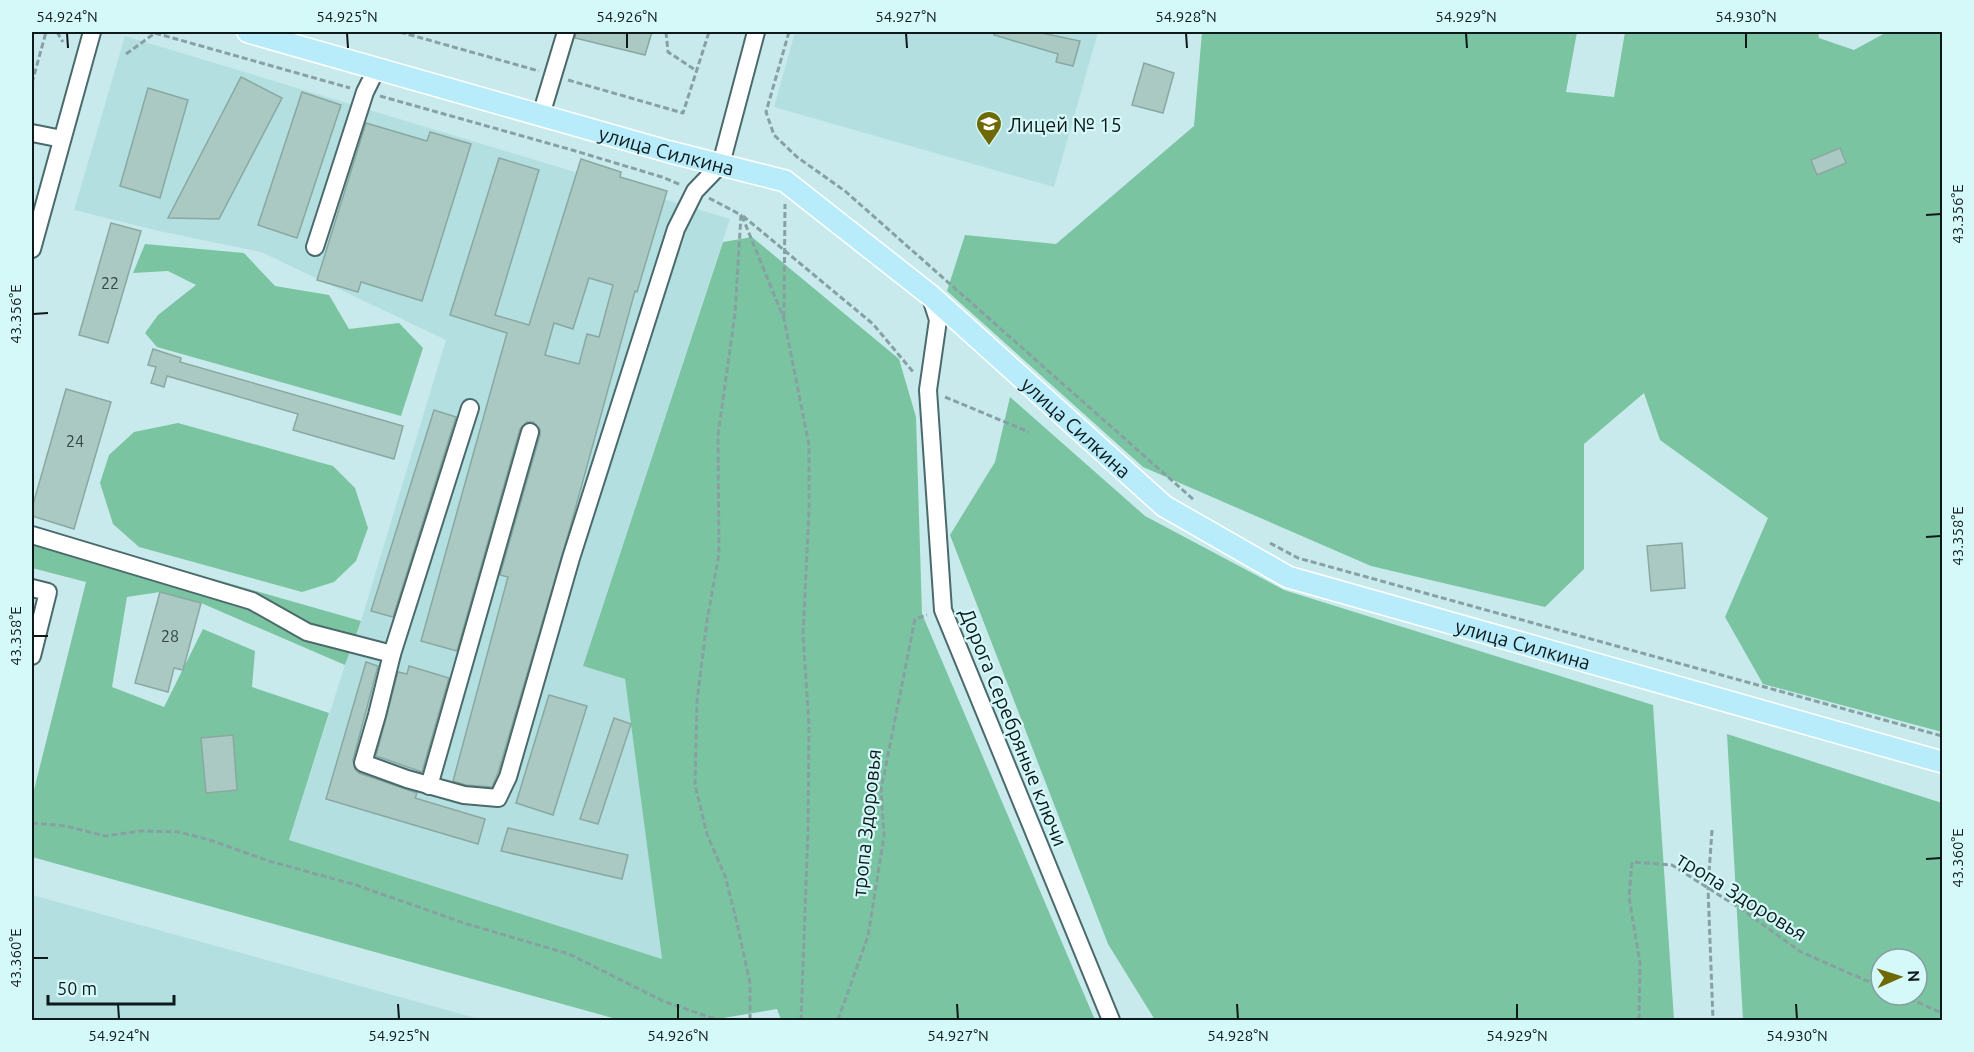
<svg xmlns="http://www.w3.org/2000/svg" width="1974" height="1052" font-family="Ubuntu,sans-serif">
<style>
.built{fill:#b4dfe1}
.green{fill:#7bc4a1;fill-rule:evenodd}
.building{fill:#a9c9c2;stroke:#89a8a1;stroke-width:1.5;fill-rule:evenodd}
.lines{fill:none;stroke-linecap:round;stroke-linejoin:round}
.minor-casing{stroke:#4b6a6c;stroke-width:20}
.major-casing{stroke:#fff;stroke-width:24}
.path{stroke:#87a1a3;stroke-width:3;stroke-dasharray:6 3;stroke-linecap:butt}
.minor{stroke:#fff;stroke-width:16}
.major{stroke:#b8ecfb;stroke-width:21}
.ticks{fill:none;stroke:#0d191a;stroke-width:2}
.labels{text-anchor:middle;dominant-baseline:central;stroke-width:4.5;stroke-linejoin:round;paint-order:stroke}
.number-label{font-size:16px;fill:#344544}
.poi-label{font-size:20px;fill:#0d191a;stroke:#d5f8f9;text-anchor:start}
.street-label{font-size:20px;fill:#0d191a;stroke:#d5f8f9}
.neatline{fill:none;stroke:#0d191a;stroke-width:2}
.ticks-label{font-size:15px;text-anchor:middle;fill:#0d191a}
</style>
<rect width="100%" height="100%" fill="#c8eaec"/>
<!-- built -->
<g class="built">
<path d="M795 32H1098L1054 187 774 107Z"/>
<path d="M125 36 730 219 583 666 625 679 662 959 289 840 345 665 361 621 446 340 261 252 159 231 74 210Z"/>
<path d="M32 895 483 1020H32Z"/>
</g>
<!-- green -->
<g class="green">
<path d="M1202 32H1577L1566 92 1614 97 1625 32H1818L1819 38 1854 50 1887 32H1942V732L1763 684 1725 617 1768 518 1660 440 1644 393 1584 444V569L1545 607 1371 566 1143 467 947 291 965 235 1056 244 1194 126Z"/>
<path d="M752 237 899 359 916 417 922 614 1095 1020H781L777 1009 711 1020H620L32 857V798L86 582 32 568V527L361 621 345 665 201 603 160 592 127 597 112 687 164 707 203 629 255 651 252 687 329 713 289 840 662 959 625 679 583 666 723 242Z"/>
<path d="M145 244 244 253 275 286 329 295 349 329 399 323 423 348 401 416 157 347 145 333 158 315 196 285 168 271 133 273Z"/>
<path d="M1010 397 1145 516 1284 590 1653 705 1674 1020H1155L1108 944 950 535 995 462Z"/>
<path d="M178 423 333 466 355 488 368 528 356 561 334 582 302 592 139 547 113 524 100 483 109 455 134 432Z"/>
<path d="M1727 734 1942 803V1020H1743ZM1881 959H1917V995H1881Z"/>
</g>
<!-- building -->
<g class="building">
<path d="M576 32H652L645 55 575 38Z"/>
<path d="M994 32H1037L1080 41 1073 66 1056 62 1058 54 994 35Z"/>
<path d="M1144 63 1174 73 1163 113 1132 105Z"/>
<path d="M241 77 282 98 219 219 168 218Z"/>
<path d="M148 88 188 100 160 198 120 186Z"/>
<path d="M302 92 341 105 297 238 258 225Z"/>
<path d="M366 123 427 141 430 132 471 144 422 301 361 282 358 292 317 280Z"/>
<path d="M1840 148 1846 163 1817 175 1811 160Z"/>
<path d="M499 158 539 170 495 315 529 325 581 159 621 172 620 177 667 191 637 292 635 291 570 528 498 773 492 787 466 785 453 781 508 577 500 575 540 435V429L533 422H527L520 429 457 651 421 641 507 333 450 315ZM589 278 613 285 599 337 587 334 579 364 545 355 554 323 573 329Z"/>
<path d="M111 223 141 231 108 343 79 335Z"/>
<path d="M153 349 181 358 180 362 403 426 394 459 293 430 298 414 167 376 164 387 151 383 156 367 148 365Z"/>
<path d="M66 389 111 402 74 529 32 516V508Z"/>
<path d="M434 410 456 417 393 617 371 611Z"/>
<path d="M1682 543 1685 588 1651 591 1647 546Z"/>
<path d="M160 592 201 603 183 670 174 668 168 692 135 683Z"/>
<path d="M366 662 378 666 353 760 355 769 359 773 417 793 415 798 485 819 478 844 326 799Z"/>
<path d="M409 666 449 678 422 772 376 756 398 672 407 674Z"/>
<path d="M549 695 587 706 553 815 516 803Z"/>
<path d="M614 718 631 724 598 824 580 819Z"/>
<path d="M233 735 237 790 206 793 201 738Z"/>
<path d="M508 828 628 855 622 879 501 851Z"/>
</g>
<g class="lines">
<defs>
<g id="minor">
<path d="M541 115 566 32"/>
<path d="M32 133 62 139"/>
<path d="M315 247 365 92 377 68"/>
<path d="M32 249 92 32"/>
<path d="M930 295 938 320 928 390 943 610 1111 1020"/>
<path d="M470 408 392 654 377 715 363 763 407 779 464 795 498 798 508 777 571 558 676 229 695 191 721 164 756 32"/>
<path d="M32 535 252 601 307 632 392 654"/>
<path d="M32 588 48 592 32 656"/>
<path d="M429 786 530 432"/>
</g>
<g id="major">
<path id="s1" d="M248 32 670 152 785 181 930 295 1164 506 1288 577 1942 762"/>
</g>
</defs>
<!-- minor casing -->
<use href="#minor" class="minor-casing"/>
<!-- major casing -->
<use href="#major" class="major-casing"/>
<!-- path -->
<g class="path">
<path d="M57 32 63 42"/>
<path d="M400 32 539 71"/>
<path d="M666 32 668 52 697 71"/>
<path d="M789 32 766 112 774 135 797 157 845 191 1194 500"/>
<path d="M126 54 155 33 350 88"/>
<path d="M568 80 683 113 709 32"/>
<path d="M32 83 46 32"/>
<path d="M380 96 572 150 662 177 681 185"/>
<path d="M709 198 741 215 735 314 718 435 719 554 707 621 697 701 695 785 707 834 725 876 737 923 750 983V1020"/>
<path d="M742 216 784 319 809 445V511L803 634 809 725 808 830 801 1020"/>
<path d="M743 216 873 324 914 373"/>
<path d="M784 317 785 204"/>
<path d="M945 397 1029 432"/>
<path d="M1270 543 1298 558 1942 736"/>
<path d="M32 823 66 826 105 836 141 831 180 832 213 841 269 861 356 885 467 924 569 954 663 1001 718 1020"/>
<path d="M1712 830 1708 888 1713 1020"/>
<path d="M1901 995 1942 1013"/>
<path d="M838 1020 868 936 884 836 881 790 915 619 927 615"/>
<path d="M1639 1020 1640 963 1629 897 1632 862 1672 865 1741 909 1801 952 1881 987"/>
</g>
<!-- minor -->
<use href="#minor" class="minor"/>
<!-- major -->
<use href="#major" class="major"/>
</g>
<!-- ticks -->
<path class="ticks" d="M67 33 68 48M347 33 348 48M627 33V48M906 33 907 48M1186 33 1187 48M1466 33 1467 48M1746 33V48M1926 215 1941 214M33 314 48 313M1926 537 1941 536M33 636H48M1926 859 1941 858M33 958H48M118 1004 119 1019M398 1004 399 1019M678 1004V1019M957 1004 958 1019M1237 1004 1238 1019M1517 1004V1019M1796 1004 1797 1019"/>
<!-- icons -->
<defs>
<symbol id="school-pin" viewBox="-11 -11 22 30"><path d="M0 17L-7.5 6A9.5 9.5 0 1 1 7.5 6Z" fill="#6e6903" stroke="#d5f8f9"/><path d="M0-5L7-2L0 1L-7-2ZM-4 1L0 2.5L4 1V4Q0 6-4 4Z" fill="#fff"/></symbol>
</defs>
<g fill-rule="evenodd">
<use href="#school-pin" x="974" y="109" width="30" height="40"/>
</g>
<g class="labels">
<!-- number labels -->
<g class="number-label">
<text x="110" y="283">22</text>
<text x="75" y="441">24</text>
<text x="170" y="636">28</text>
</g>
<!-- poi labels -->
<g class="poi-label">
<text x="1008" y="124">Лицей № 15</text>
</g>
<!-- street labels -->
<g class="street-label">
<text stroke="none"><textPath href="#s1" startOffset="435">улица Силкина</textPath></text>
<text stroke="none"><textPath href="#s1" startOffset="939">улица Силкина</textPath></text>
<text stroke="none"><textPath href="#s1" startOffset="1444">улица Силкина</textPath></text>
<text transform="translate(1014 727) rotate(68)">Дорога Серебряные ключи</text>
<text transform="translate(866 823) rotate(-84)">тропа Здоровья</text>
<text transform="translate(1742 896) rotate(32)">тропа Здоровья</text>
</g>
</g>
<!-- border -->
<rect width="1974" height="1052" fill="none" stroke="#d5f8f9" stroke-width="66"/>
<!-- north arrow -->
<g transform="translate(1899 977) rotate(87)"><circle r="28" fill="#d5f8f9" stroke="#859fa0" stroke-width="1.5"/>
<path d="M0-4.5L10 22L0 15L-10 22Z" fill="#6e6903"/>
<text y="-9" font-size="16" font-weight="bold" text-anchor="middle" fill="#0d191a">N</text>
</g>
<!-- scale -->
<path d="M48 995v9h126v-9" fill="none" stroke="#0d191a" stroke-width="3"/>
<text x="57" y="995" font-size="18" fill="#0d191a" stroke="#d5f8f9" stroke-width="4.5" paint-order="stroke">50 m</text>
<rect x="33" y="33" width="1908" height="986" class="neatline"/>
<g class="ticks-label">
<text x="67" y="22">54.924°N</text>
<text x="347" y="22">54.925°N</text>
<text x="627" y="22">54.926°N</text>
<text x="906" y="22">54.927°N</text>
<text x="1186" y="22">54.928°N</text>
<text x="1466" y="22">54.929°N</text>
<text x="1746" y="22">54.930°N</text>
<text transform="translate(1958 214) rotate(-90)" y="5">43.356°E</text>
<text transform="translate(16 314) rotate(-90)" y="5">43.356°E</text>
<text transform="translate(1958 536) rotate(-90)" y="5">43.358°E</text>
<text transform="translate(16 636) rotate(-90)" y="5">43.358°E</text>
<text transform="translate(1958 858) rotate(-90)" y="5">43.360°E</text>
<text transform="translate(16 958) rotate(-90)" y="5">43.360°E</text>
<text x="119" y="1041">54.924°N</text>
<text x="399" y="1041">54.925°N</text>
<text x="678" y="1041">54.926°N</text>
<text x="958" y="1041">54.927°N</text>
<text x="1238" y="1041">54.928°N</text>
<text x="1517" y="1041">54.929°N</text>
<text x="1797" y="1041">54.930°N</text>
</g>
</svg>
